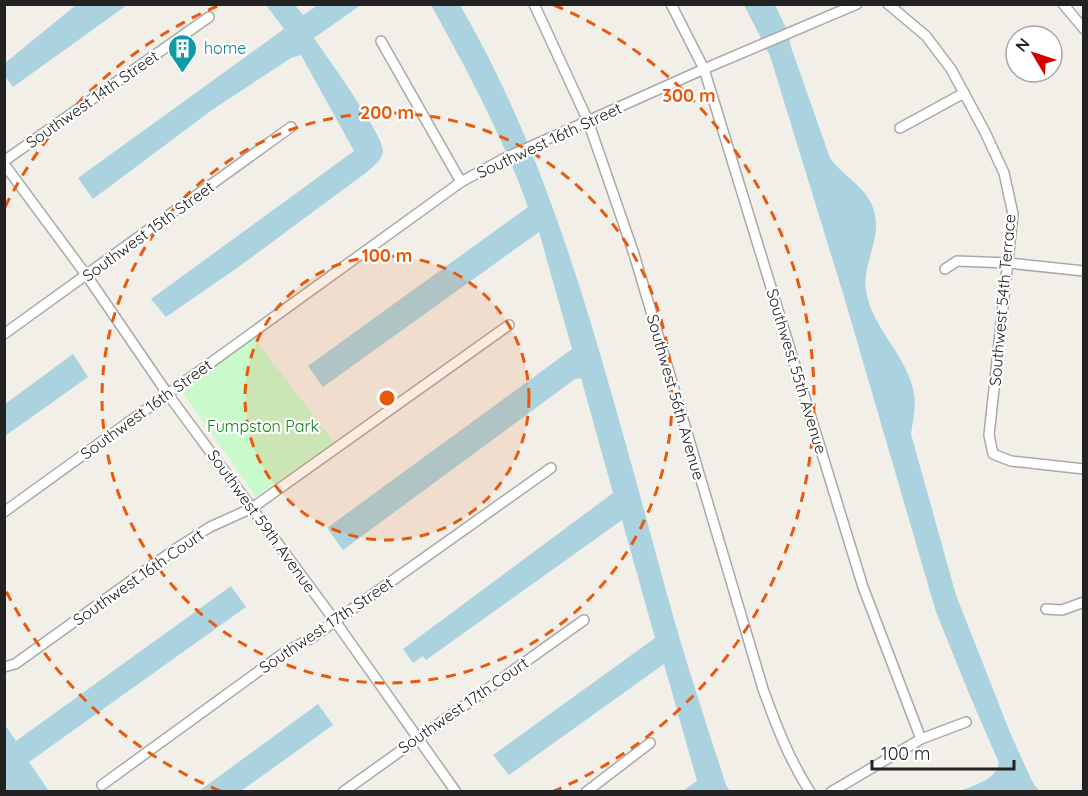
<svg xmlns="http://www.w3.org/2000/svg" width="1088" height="796" font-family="Quicksand,sans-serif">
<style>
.park{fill:#c8facc}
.water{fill:#aad3df}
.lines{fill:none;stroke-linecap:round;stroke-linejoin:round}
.minor-casing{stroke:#a9a9a9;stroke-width:12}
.minor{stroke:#fff;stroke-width:9}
.ring{fill:none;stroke:#e8590c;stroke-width:3;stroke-dasharray:10 8}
.labels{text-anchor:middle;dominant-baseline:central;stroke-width:4.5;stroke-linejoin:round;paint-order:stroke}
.culture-label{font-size:16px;fill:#0d838f;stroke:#fff;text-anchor:start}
.street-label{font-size:16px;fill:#222;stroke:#fff}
.park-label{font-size:16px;fill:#0c8416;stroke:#fff}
.centre{fill:#e8590c;stroke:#fff;stroke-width:3}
.ring-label{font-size:18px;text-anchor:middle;font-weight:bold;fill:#e8590c;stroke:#fff;stroke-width:4.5;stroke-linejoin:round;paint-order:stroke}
</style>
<rect width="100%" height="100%" fill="#f2efe9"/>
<!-- park -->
<path class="park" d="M254 338 335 443 256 496 184 395 189 384Z"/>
<!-- water -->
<g class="water">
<path d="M76 5H127L13 87 5 76V63Z"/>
<path d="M266 5H295L303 15 318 5H361L314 38C327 57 382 133 383 150 383 160 373 166 367 172L237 268 166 317 151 299 354 151 301 55 291 58 212 110 93 199 78 178 284 29Z"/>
<path d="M431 5H460C539 141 584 294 626 445 644 508 660 571 678 633 693 684 710 735 726 785L730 791H683L697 781 664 664 509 775 493 755 655 638 622 520 426 660 423 656 413 663 403 649 613 493 581 378 575 379 343 550 327 528 572 349 539 232 323 387 308 366 528 207C503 137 467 70 431 5Z"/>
<path d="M744 5H775L788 32 791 47 830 158C842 175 864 186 872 205 885 237 862 260 866 290 871 327 905 353 913 389 917 403 913 420 911 434L956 595 1011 735 1032 781 1039 791H960C974 785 996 780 999 763L970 696 936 612 845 300 770 56Z"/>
<path d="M73 354 88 377 5 436V404Z"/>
<path d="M231 586 246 607 29 762 49 791H5V725L16 741Z"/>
<path d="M318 704 333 725 241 791H199Z"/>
</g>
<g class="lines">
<defs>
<g id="minor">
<path d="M534 4 588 121 634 254 763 689C776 725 789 759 810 792"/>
<path d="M671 4 704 69 863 587 921 739"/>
<path d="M888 4 926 36 951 69 985 132 1004 173 1013 214 989 435 993 454 1011 461 1084 469"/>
<path d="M1063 4 1084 29"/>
<path d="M381 41 461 182"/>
<path d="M900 128 964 93"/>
<path d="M4 161 209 17"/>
<path d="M4 164 87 276 167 393 335 621 456 792"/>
<path d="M945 269 957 261 1008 263 1084 271"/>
<path d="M4 334 291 127"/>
<path d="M4 512 461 182 505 158 704 69 857 4"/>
<path d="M1046 609 1062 610 1084 602"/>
<path d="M4 667 15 664 177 548 210 527 252 508 509 325"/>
<path d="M102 785 285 652 310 639 551 468"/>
<path d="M343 792 584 620"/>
<path d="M586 792 650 743"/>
<path d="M831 792 921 739 966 722"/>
</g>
</defs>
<!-- minor casing -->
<use href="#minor" class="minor-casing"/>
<!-- minor -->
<use href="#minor" class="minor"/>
</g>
<!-- distance rings -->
<circle cx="387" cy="398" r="142" fill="#e8590c" fill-opacity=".12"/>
<g class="ring">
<circle cx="387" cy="398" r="142"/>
<circle cx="387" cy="398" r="285"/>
<path d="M220 791A427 427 0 0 1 5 589M5 207A427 427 0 0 1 220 5M554 5A427 427 0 0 1 554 791"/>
</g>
<!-- icons -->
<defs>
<symbol id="building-pin" viewBox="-11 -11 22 30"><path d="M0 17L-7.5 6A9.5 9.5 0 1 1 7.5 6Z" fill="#0f9aa8" stroke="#fff"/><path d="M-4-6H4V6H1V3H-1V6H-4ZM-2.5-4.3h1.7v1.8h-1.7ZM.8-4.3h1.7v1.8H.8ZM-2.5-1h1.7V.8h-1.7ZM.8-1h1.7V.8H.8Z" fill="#fff"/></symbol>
</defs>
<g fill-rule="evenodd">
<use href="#building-pin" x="166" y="32" width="33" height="45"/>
</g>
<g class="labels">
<!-- culture labels -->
<g class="culture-label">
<text x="204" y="48">home</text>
</g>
<!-- street labels -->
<g class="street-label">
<text transform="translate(92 99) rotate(-35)">Southwest 14th Street</text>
<text transform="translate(549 140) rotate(-25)">Southwest 16th Street</text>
<text transform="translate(148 231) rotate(-36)">Southwest 15th Street</text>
<text transform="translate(1002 300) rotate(-85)">Southwest 54th Terrace</text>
<text transform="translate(797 371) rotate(73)">Southwest 55th Avenue</text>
<text transform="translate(676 397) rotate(74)">Southwest 56th Avenue</text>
<text transform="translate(146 409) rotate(-36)">Southwest 16th Street</text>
<text transform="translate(262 521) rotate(54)">Southwest 59th Avenue</text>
<text transform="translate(138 577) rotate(-35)">Southwest 16th Court</text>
<text transform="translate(326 625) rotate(-34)">Southwest 17th Street</text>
<text transform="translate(463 705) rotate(-35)">Southwest 17th Court</text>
</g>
<!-- park labels -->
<g class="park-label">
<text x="263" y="426">Fumpston Park</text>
</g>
</g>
<circle cx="387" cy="398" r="9" class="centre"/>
<g class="ring-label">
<text x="689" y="102">300 m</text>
<text x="387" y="119">200 m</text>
<text x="387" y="262">100 m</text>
</g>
<!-- border -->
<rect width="1088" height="796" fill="none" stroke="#222222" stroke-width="12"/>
<!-- north arrow -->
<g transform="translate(1034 54) rotate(309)"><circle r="28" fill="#ffffff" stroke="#a7a7a7" stroke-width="1.5"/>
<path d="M0-4.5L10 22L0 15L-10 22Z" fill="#d40000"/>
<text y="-9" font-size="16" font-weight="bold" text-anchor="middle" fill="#222222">N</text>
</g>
<!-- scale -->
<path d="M872 760v9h142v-9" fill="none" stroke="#222222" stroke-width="3"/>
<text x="881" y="760" font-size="18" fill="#222222" stroke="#ffffff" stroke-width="4.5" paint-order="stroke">100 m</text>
</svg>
